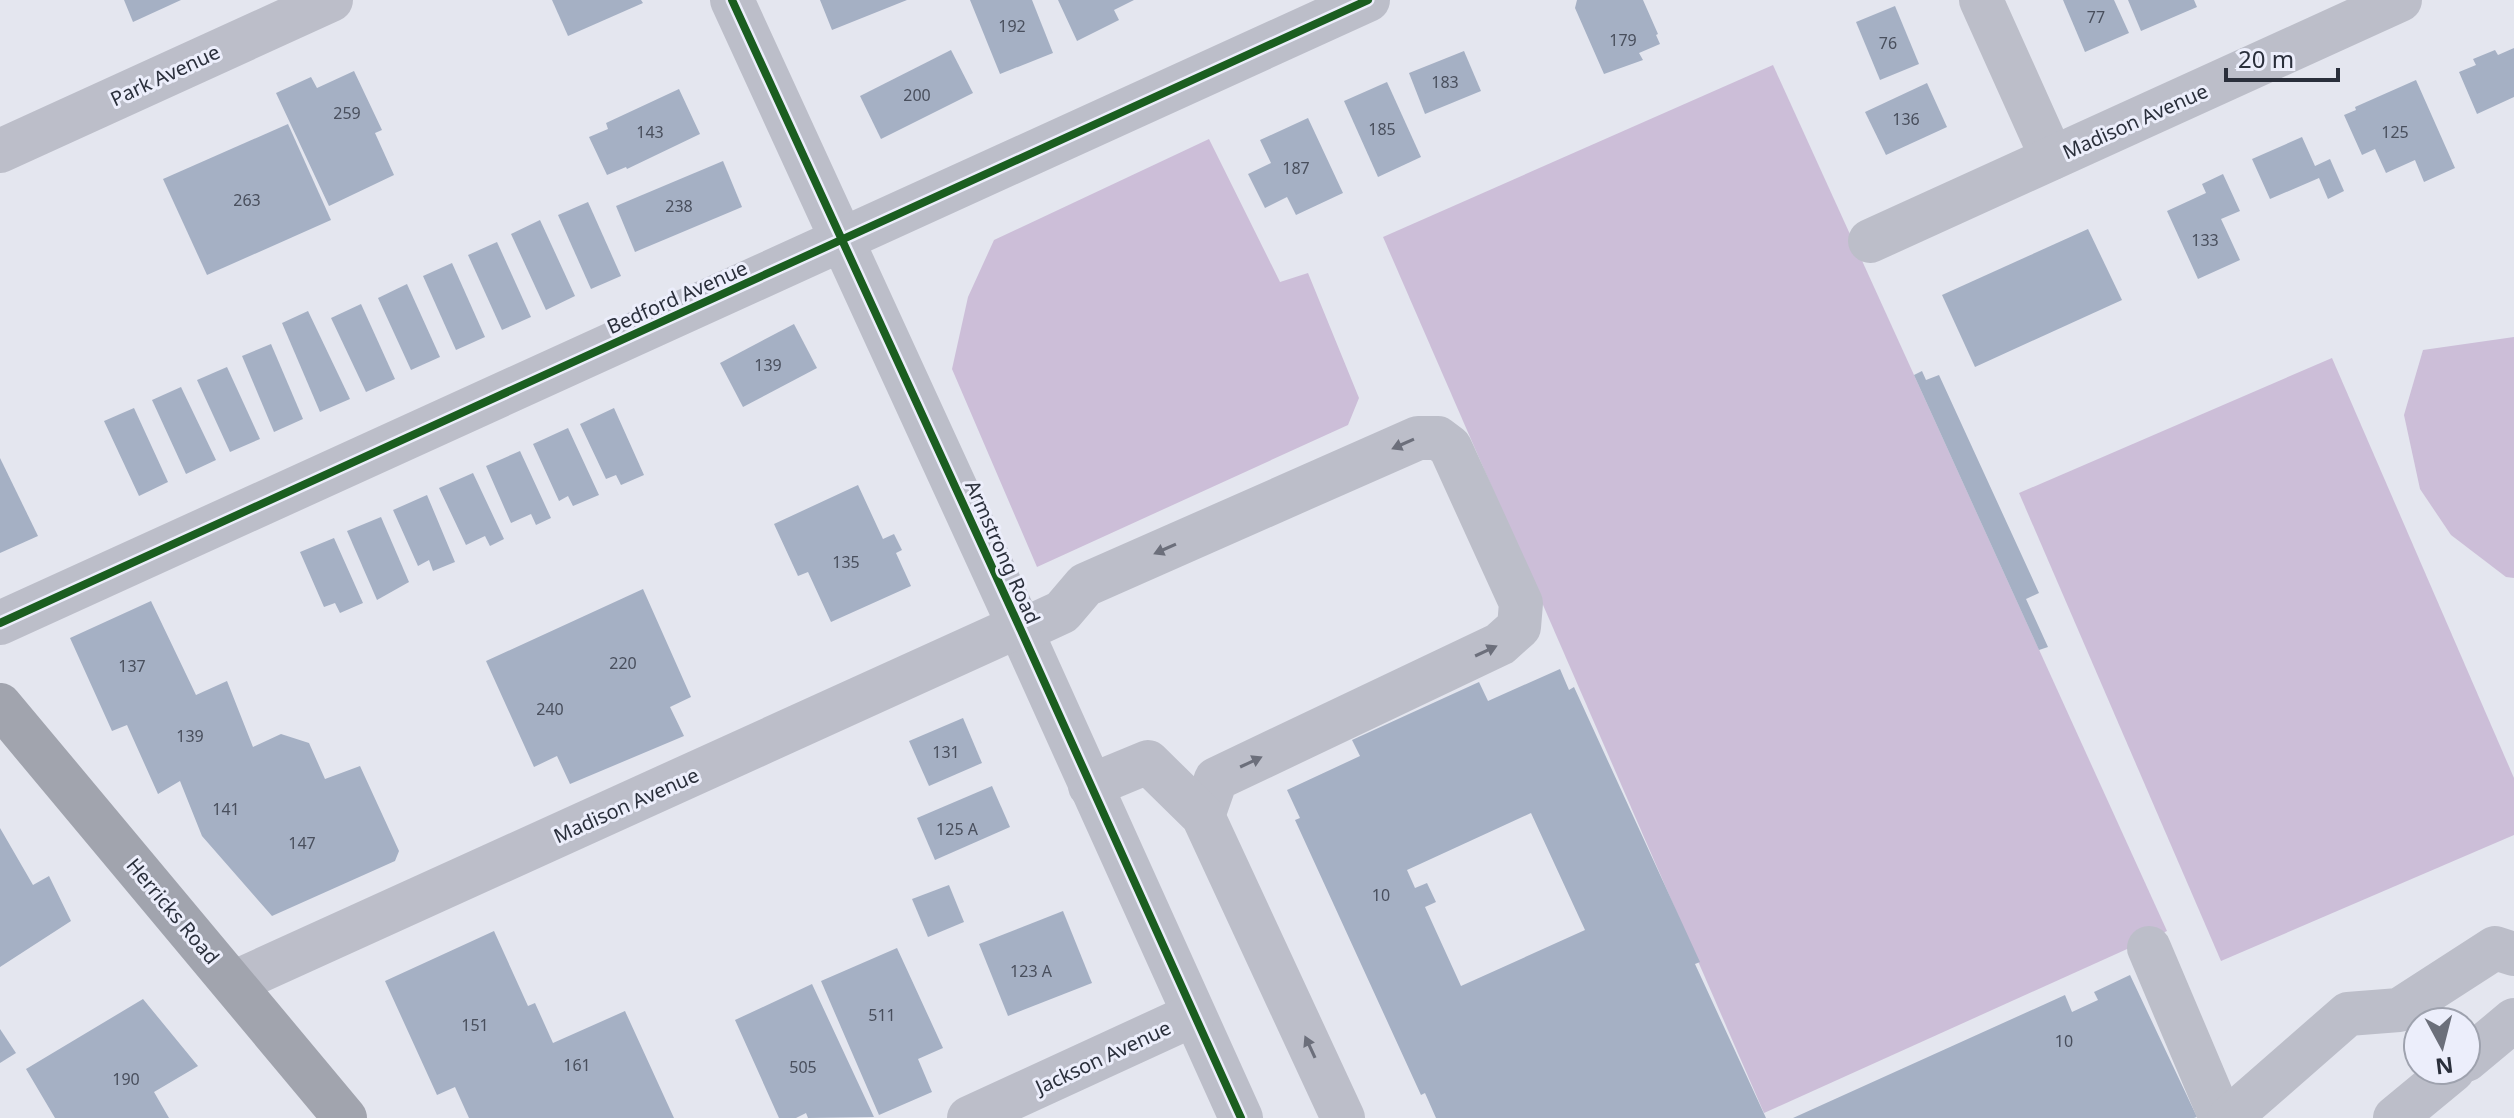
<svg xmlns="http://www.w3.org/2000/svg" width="2514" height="1118" font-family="'Noto Sans',sans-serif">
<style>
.green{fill:#ccbed8}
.building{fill:#a5b0c4;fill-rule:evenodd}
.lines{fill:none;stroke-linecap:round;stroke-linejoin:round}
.minor{stroke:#bcbec9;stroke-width:44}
.major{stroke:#a1a4ae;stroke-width:44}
.cycleway-casing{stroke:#eceefb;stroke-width:13}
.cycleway{stroke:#1b5e20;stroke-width:8}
.oneway{fill:#6c6f7b}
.labels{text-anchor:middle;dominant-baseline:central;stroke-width:6;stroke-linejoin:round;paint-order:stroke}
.number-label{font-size:16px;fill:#494f5d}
.street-label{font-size:20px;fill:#2a2f3b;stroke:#eceefb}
</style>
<rect width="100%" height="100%" fill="#e4e6ef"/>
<!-- green -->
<g class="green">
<path d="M1773 65 2167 931 1764 1113 1383 237Z"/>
<path d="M1209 139 1280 282 1308 273 1359 398 1348 425 1037 567 952 369 968 297 994 240Z"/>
<path d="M2514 337V578L2506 577 2451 535 2420 489 2404 415 2423 350Z"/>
<path d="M2332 358 2514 778V835L2221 961 2019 493Z"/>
</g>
<!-- building -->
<g class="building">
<path d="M124 0H181L133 22Z"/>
<path d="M552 0H641L643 3 568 36Z"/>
<path d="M820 0H907L832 30Z"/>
<path d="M970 0H1032L1053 53 1000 74Z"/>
<path d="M1058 0H1134L1114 10 1119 20 1077 41Z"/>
<path d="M1577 0H1643L1658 34 1656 35 1660 44 1639 53 1643 60 1604 74 1575 8Z"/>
<path d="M2063 0H2114L2129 33 2085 52Z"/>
<path d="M2128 0H2194L2197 7 2141 31Z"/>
<path d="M1895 6 1919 64 1880 80 1856 22Z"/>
<path d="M2514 48V97L2477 114 2459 72 2476 65 2473 59 2495 50 2498 55Z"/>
<path d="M951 50 973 93 881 139 860 96Z"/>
<path d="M1464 51 1481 91 1425 114 1409 73Z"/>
<path d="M354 71 382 130 375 133 394 175 329 206 276 93 311 77 317 88Z"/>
<path d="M2416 80 2455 168 2424 182 2415 160 2386 173 2375 149 2362 155 2344 115 2356 110 2355 107Z"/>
<path d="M1387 82 1421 157 1378 177 1344 101Z"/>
<path d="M1927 83 1947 127 1886 155 1865 112Z"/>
<path d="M679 89 700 134 627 169 626 167 607 175 589 137 608 129 606 123Z"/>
<path d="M1308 118 1343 193 1296 215 1287 197 1265 208 1248 174 1271 163 1260 140Z"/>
<path d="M288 124 331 220 207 275 163 179Z"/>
<path d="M2302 137 2315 166 2330 159 2344 191 2328 199 2319 178 2270 199 2252 159Z"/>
<path d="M723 161 742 207 635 252 616 206Z"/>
<path d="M2223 174 2240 211 2221 219 2240 260 2198 279 2167 211 2206 193 2202 184Z"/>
<path d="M588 202 621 276 591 289 558 215Z"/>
<path d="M540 220 575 296 546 310 511 234Z"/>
<path d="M2088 229 2122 300 1975 367 1942 295Z"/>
<path d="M497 242 531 317 502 330 468 255Z"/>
<path d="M452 263 485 337 456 350 423 276Z"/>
<path d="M407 284 440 357 411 370 378 298Z"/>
<path d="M361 304 395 379 366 392 331 318Z"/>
<path d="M308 311 350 399 320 412 282 323Z"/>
<path d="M794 324 817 368 743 407 720 363Z"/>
<path d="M271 344 303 419 274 432 242 356Z"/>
<path d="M227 367 260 439 230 452 197 380Z"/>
<path d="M1922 371 1926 380 1939 375 2039 593 2026 599 2048 647 2039 650 1914 375Z"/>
<path d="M181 387 216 460 186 474 152 400Z"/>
<path d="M134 408 168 482 139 496 104 421Z"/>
<path d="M614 408 644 475 621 485 616 475 606 479 580 424Z"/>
<path d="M568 428 599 495 573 506 568 496 559 501 533 444Z"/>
<path d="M520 451 551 518 536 525 531 514 511 523 486 466Z"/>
<path d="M0 458 38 536 0 553Z"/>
<path d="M473 473 504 539 490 546 485 536 466 545 439 488Z"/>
<path d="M858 485 883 539 894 534 902 550 896 553 911 586 831 622 808 572 798 576 774 524Z"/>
<path d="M427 495 455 562 433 571 429 560 418 566 393 510Z"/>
<path d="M381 517 409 582 377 600 347 531Z"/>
<path d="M334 538 363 603 340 613 335 603 324 607 300 552Z"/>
<path d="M643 589 691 697 670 707 684 736 570 784 557 756 534 767 486 661Z"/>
<path d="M151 601 196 695 227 681 253 747 281 734 309 743 325 779 360 766 399 851 395 861 272 916 202 836 180 781 158 794 127 725 112 731 70 638Z"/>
<path d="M1560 669 1569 690 1574 687 1700 962 1695 964 1766 1118H1436L1425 1093 1421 1095 1295 820 1300 818 1287 790 1360 756 1352 740 1479 682 1488 701ZM1531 813 1585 930 1461 986 1425 907 1436 902 1427 883 1415 888 1407 870Z"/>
<path d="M963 718 982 763 929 786 909 741Z"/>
<path d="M992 786 1010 827 935 860 917 818Z"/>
<path d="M0 828 33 885 49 876 71 921 0 967Z"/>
<path d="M949 885 964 922 928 937 912 899Z"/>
<path d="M1063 911 1092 983 1008 1016 979 944Z"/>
<path d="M494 931 528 1006 535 1003 553 1043 625 1011 674 1118H469L455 1087 437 1095 385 981Z"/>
<path d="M897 948 943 1048 918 1059 932 1092 879 1115 821 981Z"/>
<path d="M2130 975 2197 1117 2194 1118H1793L2065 995 2072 1012 2098 1000 2094 992Z"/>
<path d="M812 984 874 1117 808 1118 806 1113 796 1118H779L735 1020Z"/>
<path d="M143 999 198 1066 154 1092 169 1118H55L26 1069Z"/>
<path d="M0 1029 16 1053 0 1063Z"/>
</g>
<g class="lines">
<!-- minor -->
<g class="minor">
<path d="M732 0 1019 626 1241 1118"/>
<path d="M1981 0 2052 158"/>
<path d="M0 151 331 0"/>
<path d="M1870 241 2400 0"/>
<path d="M0 623 1368 0"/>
<path d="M1021 631 1062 612 1085 585 1418 438H1438L1450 447 1521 603 1519 627 1500 644 1216 779 1203 816"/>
<path d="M1090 786 1148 762 1203 816 1343 1118"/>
<path d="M2149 948 2221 1118"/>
<path d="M233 983 1019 626"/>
<path d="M2466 1060 2514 1020"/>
<path d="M969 1118 1193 1015"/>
<path d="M2229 1118 2348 1014 2399 1010 2495 948 2514 954"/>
<path d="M2395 1118 2453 1070"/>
</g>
<!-- major -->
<path class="major" d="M0 705 345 1118"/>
<defs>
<g id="cycleway">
<path d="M732 0 1019 626 1241 1118"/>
<path d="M0 623 1368 0"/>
</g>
</defs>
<!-- cycleway casing -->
<use href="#cycleway" class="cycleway-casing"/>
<!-- cycleway -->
<use href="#cycleway" class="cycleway"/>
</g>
<!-- one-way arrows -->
<defs><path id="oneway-solid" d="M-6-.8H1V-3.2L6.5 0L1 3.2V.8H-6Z" transform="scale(2)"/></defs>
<g class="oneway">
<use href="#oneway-solid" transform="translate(1403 444) rotate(156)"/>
<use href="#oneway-solid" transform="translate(1165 549) rotate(156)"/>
<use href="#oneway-solid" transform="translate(1486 651) rotate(-25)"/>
<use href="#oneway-solid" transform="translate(1251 762) rotate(-25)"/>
<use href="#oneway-solid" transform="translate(1310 1047) rotate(-115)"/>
</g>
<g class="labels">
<!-- number labels -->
<g class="number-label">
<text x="2096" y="17">77</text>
<text x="1012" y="26">192</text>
<text x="1623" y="40">179</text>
<text x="1888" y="43">76</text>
<text x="1445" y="82">183</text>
<text x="917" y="95">200</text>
<text x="347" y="113">259</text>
<text x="1906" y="119">136</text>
<text x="1382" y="129">185</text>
<text x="650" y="132">143</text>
<text x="2395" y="132">125</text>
<text x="1296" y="168">187</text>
<text x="247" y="200">263</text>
<text x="679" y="206">238</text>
<text x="2205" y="240">133</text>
<text x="768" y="365">139</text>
<text x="846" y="562">135</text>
<text x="623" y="663">220</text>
<text x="132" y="666">137</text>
<text x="550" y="709">240</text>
<text x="190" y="736">139</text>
<text x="946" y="752">131</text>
<text x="226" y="809">141</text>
<text x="957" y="829">125 A</text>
<text x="302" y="843">147</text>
<text x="1381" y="895">10</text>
<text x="1031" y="971">123 A</text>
<text x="882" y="1015">511</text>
<text x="475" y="1025">151</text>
<text x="2064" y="1041">10</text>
<text x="577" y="1065">161</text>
<text x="803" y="1067">505</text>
<text x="126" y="1079">190</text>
</g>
<!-- street labels -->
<g class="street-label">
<text transform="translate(165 75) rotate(-25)">Park Avenue</text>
<text transform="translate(2135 121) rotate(-24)">Madison Avenue</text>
<text transform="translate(677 297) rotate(-24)">Bedford Avenue</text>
<text transform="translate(1003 552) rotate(66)">Armstrong Road</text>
<text transform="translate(626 805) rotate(-24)">Madison Avenue</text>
<text transform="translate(173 911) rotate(50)">Herricks Road</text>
<text transform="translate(1103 1057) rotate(-25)">Jackson Avenue</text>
</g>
</g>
<!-- north arrow -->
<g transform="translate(2442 1046) rotate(173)"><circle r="38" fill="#eceefb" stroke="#9ea2ae" stroke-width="2"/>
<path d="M0-6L14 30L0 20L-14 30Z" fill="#6b6f7a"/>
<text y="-12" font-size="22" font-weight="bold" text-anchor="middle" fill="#2a2f3b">N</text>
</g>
<!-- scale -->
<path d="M2226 68v12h112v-12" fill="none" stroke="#2a2f3b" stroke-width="4"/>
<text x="2238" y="68" font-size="24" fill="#2a2f3b" stroke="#eceefb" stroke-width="6" paint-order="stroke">20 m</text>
</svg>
